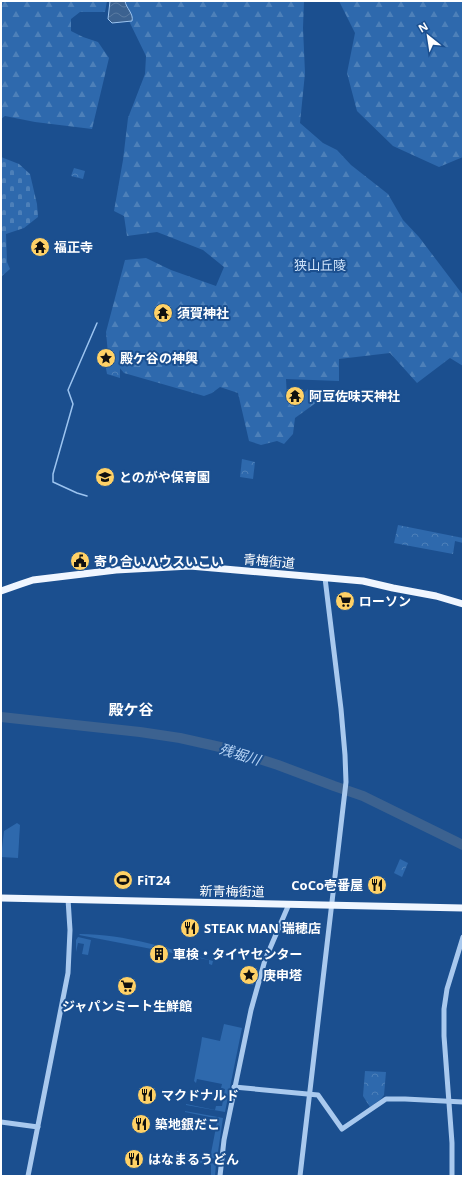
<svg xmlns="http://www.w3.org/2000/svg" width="464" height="1177" font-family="'Open Sans','Noto Sans JP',sans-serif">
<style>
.green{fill:#2e69ad}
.forest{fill:url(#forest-firs)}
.cemetery{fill:url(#cemetery-stones)}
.park{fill:url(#park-crowns)}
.water{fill:url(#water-waves);stroke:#9cc4f0}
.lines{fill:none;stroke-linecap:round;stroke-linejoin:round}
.stream{stroke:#9cc4f0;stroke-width:1.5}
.river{stroke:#3c6290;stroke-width:10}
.tertiary{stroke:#a9c9ee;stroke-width:5}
.primary{stroke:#f0f6ff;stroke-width:7}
.labels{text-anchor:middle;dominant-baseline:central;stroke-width:4;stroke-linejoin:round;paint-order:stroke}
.poi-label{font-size:13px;font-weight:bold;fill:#fff;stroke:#1b4f8f;text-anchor:start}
.park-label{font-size:13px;fill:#cfe3fa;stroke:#1b4f8f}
.street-label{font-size:13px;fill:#fff;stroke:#1b4f8f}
.water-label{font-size:14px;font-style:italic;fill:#b5d3f5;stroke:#1b4f8f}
.quarter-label{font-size:15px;font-weight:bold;fill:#fff;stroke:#1b4f8f}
</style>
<defs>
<pattern id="forest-firs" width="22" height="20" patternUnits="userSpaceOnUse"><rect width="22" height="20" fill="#2e69ad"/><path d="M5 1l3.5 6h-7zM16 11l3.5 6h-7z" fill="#4d80b9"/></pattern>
<pattern id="cemetery-stones" width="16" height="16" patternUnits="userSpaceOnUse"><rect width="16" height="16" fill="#2e69ad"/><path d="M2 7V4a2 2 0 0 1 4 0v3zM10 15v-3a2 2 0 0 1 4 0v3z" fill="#4d80b9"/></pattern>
<pattern id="park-crowns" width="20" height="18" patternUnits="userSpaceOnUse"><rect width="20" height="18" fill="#2e69ad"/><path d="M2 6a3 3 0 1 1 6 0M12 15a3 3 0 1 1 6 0" fill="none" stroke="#4d80b9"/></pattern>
<pattern id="water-waves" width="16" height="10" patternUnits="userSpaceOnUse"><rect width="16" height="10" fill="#3c6290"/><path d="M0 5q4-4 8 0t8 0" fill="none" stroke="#597aa1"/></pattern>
</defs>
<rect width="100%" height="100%" fill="#1b4f8f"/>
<!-- green -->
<g class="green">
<path d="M17 823 20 825 18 858 1 857 4 831Z"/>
<path d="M80 934C125 934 170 949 213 961L212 965 209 964V960L79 935Z"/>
<path d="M78 937 91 940 88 955 82 954 84 944 78 943 76 952V940Z"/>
<path d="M224 1024 242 1028 225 1112 186 1105V1104L215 1110 216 1106H222L225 1089 221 1088 222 1084 197 1079 196 1083 194 1081 201 1044 202 1037 220 1041Z"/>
<path d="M185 1111 223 1118 217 1159 177 1152V1151L206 1157 207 1153H211L217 1122H213L214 1118 185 1112Z"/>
<path d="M176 1156 216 1164 215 1176H211V1165L207 1164 176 1158Z"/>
</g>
<!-- forest -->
<g class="forest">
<path d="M1 1H107L105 12H80L71 19V31L83 37 98 42 109 58 92 129 35 122 5 116 1 119Z"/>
<path d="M124 1H304L303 28 305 73 300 123 323 143 337 150 351 165 388 194 403 220 419 237 463 295V366L450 358 417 383 390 353 339 359V381L286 379 287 398H299L308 389 317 402 295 418 293 434 284 444 277 441 261 445 249 441 238 393 220 387 212 393 204 396 124 373 108 354 106 332 125 260 146 258 171 270 216 286 224 267 203 250 157 232 127 236 124 216 114 211 123 160 128 118 145 74 146 56 129 21Z"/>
<path d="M339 1H463V157L439 167 393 146 357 111 347 73 355 33Z"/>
</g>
<!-- cemetery -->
<path class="cemetery" d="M1 157 19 164 30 174 37 204 38 217 24 228 6 234 7 262 10 269 2 276H1Z"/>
<!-- park -->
<g class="park">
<path d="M74 168 85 171 83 179 71 176Z"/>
<path d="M116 360 120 364V378L107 374 105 363Z"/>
<path d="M242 459 255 462 253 479 240 477Z"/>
<path d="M398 525 463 538V543L455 541 453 554 394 543Z"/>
<path d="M400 859 408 863 402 877 394 873Z"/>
<path d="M246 970 255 973 256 975 253 985 242 983Z"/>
<path d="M365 1071 386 1072 384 1095 381 1099 370 1107 363 1096Z"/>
</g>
<!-- water -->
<path class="water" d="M110 1H125C126 8 134 14 132 21L112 23 108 19Z"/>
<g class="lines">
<!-- stream -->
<path class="stream" d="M87 496 77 493 53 482V474L73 404 68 390 97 323"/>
<!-- river -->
<path class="river" d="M1 717 140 732 180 738 229 749 278 765 334 786 363 796 463 845"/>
<!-- tertiary -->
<g class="tertiary">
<path d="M234 1087 318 1095 342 1129 386 1099H405L463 1102"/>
<path d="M1 1122 38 1127"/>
<path d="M28 1176 68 973 70 930 68 899"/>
<path d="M220 1176 224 1140 251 1010 265 960 289 904"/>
<path d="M300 1176 346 782 345 755 341 709 325 578"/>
<path d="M452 1176V1143L444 1036V1009L447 989 463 937"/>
</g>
<!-- primary -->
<g class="primary">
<path d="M1 591 21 584 33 580 116 570 190 566 363 581 393 588 436 596 463 604"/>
<path d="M1 898 463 908"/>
</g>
</g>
<!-- icons -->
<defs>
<symbol id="temple-disc" viewBox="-11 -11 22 22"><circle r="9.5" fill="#ffd166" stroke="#1b4f8f"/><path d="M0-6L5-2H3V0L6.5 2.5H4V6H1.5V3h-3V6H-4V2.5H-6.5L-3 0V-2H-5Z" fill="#111"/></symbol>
<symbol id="sight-disc" viewBox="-11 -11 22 22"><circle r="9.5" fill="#ffd166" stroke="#1b4f8f"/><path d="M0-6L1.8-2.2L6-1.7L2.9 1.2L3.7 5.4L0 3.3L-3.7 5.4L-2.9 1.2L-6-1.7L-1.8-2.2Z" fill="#111"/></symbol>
<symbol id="school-disc" viewBox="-11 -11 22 22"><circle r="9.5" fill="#ffd166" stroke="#1b4f8f"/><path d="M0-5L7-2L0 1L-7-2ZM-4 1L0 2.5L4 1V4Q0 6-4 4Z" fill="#111"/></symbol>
<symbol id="civic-disc" viewBox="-11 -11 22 22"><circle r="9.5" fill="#ffd166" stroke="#1b4f8f"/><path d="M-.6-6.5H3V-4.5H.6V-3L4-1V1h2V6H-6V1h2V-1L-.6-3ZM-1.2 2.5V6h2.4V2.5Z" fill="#111"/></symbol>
<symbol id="supermarket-disc" viewBox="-11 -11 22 22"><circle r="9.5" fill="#ffd166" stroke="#1b4f8f"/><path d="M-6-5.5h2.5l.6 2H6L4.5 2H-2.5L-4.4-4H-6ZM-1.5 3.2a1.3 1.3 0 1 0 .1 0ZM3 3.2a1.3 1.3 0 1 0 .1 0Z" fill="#111"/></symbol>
<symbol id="stadium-disc" viewBox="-11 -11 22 22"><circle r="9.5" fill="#ffd166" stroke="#1b4f8f"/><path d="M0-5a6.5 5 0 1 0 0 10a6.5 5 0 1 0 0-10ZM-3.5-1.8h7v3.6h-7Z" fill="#111"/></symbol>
<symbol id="restaurant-disc" viewBox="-11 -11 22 22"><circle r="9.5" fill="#ffd166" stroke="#1b4f8f"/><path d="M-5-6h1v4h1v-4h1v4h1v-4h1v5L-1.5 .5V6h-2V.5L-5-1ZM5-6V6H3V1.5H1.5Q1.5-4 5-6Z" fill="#111"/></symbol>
<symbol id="building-disc" viewBox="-11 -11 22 22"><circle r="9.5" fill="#ffd166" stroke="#1b4f8f"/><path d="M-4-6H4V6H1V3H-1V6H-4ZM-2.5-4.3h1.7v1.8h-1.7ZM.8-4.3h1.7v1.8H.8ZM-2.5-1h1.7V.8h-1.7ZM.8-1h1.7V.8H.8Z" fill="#111"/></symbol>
</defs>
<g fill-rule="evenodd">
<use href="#temple-disc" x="29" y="236" width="22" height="22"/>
<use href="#temple-disc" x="152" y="302" width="22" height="22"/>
<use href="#sight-disc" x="95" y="347" width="22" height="22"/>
<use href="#temple-disc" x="284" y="385" width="22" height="22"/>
<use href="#school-disc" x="94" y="466" width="22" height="22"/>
<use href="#civic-disc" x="69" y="550" width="22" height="22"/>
<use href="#supermarket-disc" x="334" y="590" width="22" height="22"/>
<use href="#stadium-disc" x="112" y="869" width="22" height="22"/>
<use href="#restaurant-disc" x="366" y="874" width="22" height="22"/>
<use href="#restaurant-disc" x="179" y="917" width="22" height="22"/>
<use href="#building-disc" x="148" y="943" width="22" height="22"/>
<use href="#sight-disc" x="238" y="964" width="22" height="22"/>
<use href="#supermarket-disc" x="116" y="975" width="22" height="22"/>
<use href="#restaurant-disc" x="136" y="1084" width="22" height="22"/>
<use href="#restaurant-disc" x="130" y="1113" width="22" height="22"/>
<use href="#restaurant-disc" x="123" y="1148" width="22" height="22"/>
</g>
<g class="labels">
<!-- poi labels -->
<g class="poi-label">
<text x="54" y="247">福正寺</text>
<text x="177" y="313">須賀神社</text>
<text x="120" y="358">殿ケ谷の神輿</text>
<text x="309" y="396">阿豆佐味天神社</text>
<text x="119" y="477">とのがや保育園</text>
<text x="94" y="561">寄り合いハウスいこい</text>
<text x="359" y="601">ローソン</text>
<text x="137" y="880">FiT24</text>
<text x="363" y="885" text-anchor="end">CoCo壱番屋</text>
<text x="204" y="928">STEAK MAN 瑞穂店</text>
<text x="173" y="954">車検・タイヤセンター</text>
<text x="263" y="975">庚申塔</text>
<text x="127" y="1006" text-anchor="middle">ジャパンミート生鮮館</text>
<text x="161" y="1095">マクドナルド</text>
<text x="155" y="1124">築地銀だこ</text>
<text x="148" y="1159">はなまるうどん</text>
</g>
<!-- park labels -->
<g class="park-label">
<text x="320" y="265">狭山丘陵</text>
</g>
<!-- street labels -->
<g class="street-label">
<text transform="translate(269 561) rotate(5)">青梅街道</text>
<text transform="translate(232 891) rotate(1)">新青梅街道</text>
</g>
<!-- water labels -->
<g class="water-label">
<text transform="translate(240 754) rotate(17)">残堀川</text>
</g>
<!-- quarter labels -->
<g class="quarter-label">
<text x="131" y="709">殿ケ谷</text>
</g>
</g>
<!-- border -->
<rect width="464" height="1177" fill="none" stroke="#ffffff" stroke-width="4"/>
<!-- north arrow -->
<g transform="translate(428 36) rotate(330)" stroke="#1b4f8f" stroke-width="3" paint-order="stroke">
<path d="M0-3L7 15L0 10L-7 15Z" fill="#ffffff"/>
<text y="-6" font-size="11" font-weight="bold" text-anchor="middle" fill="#ffffff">N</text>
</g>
</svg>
